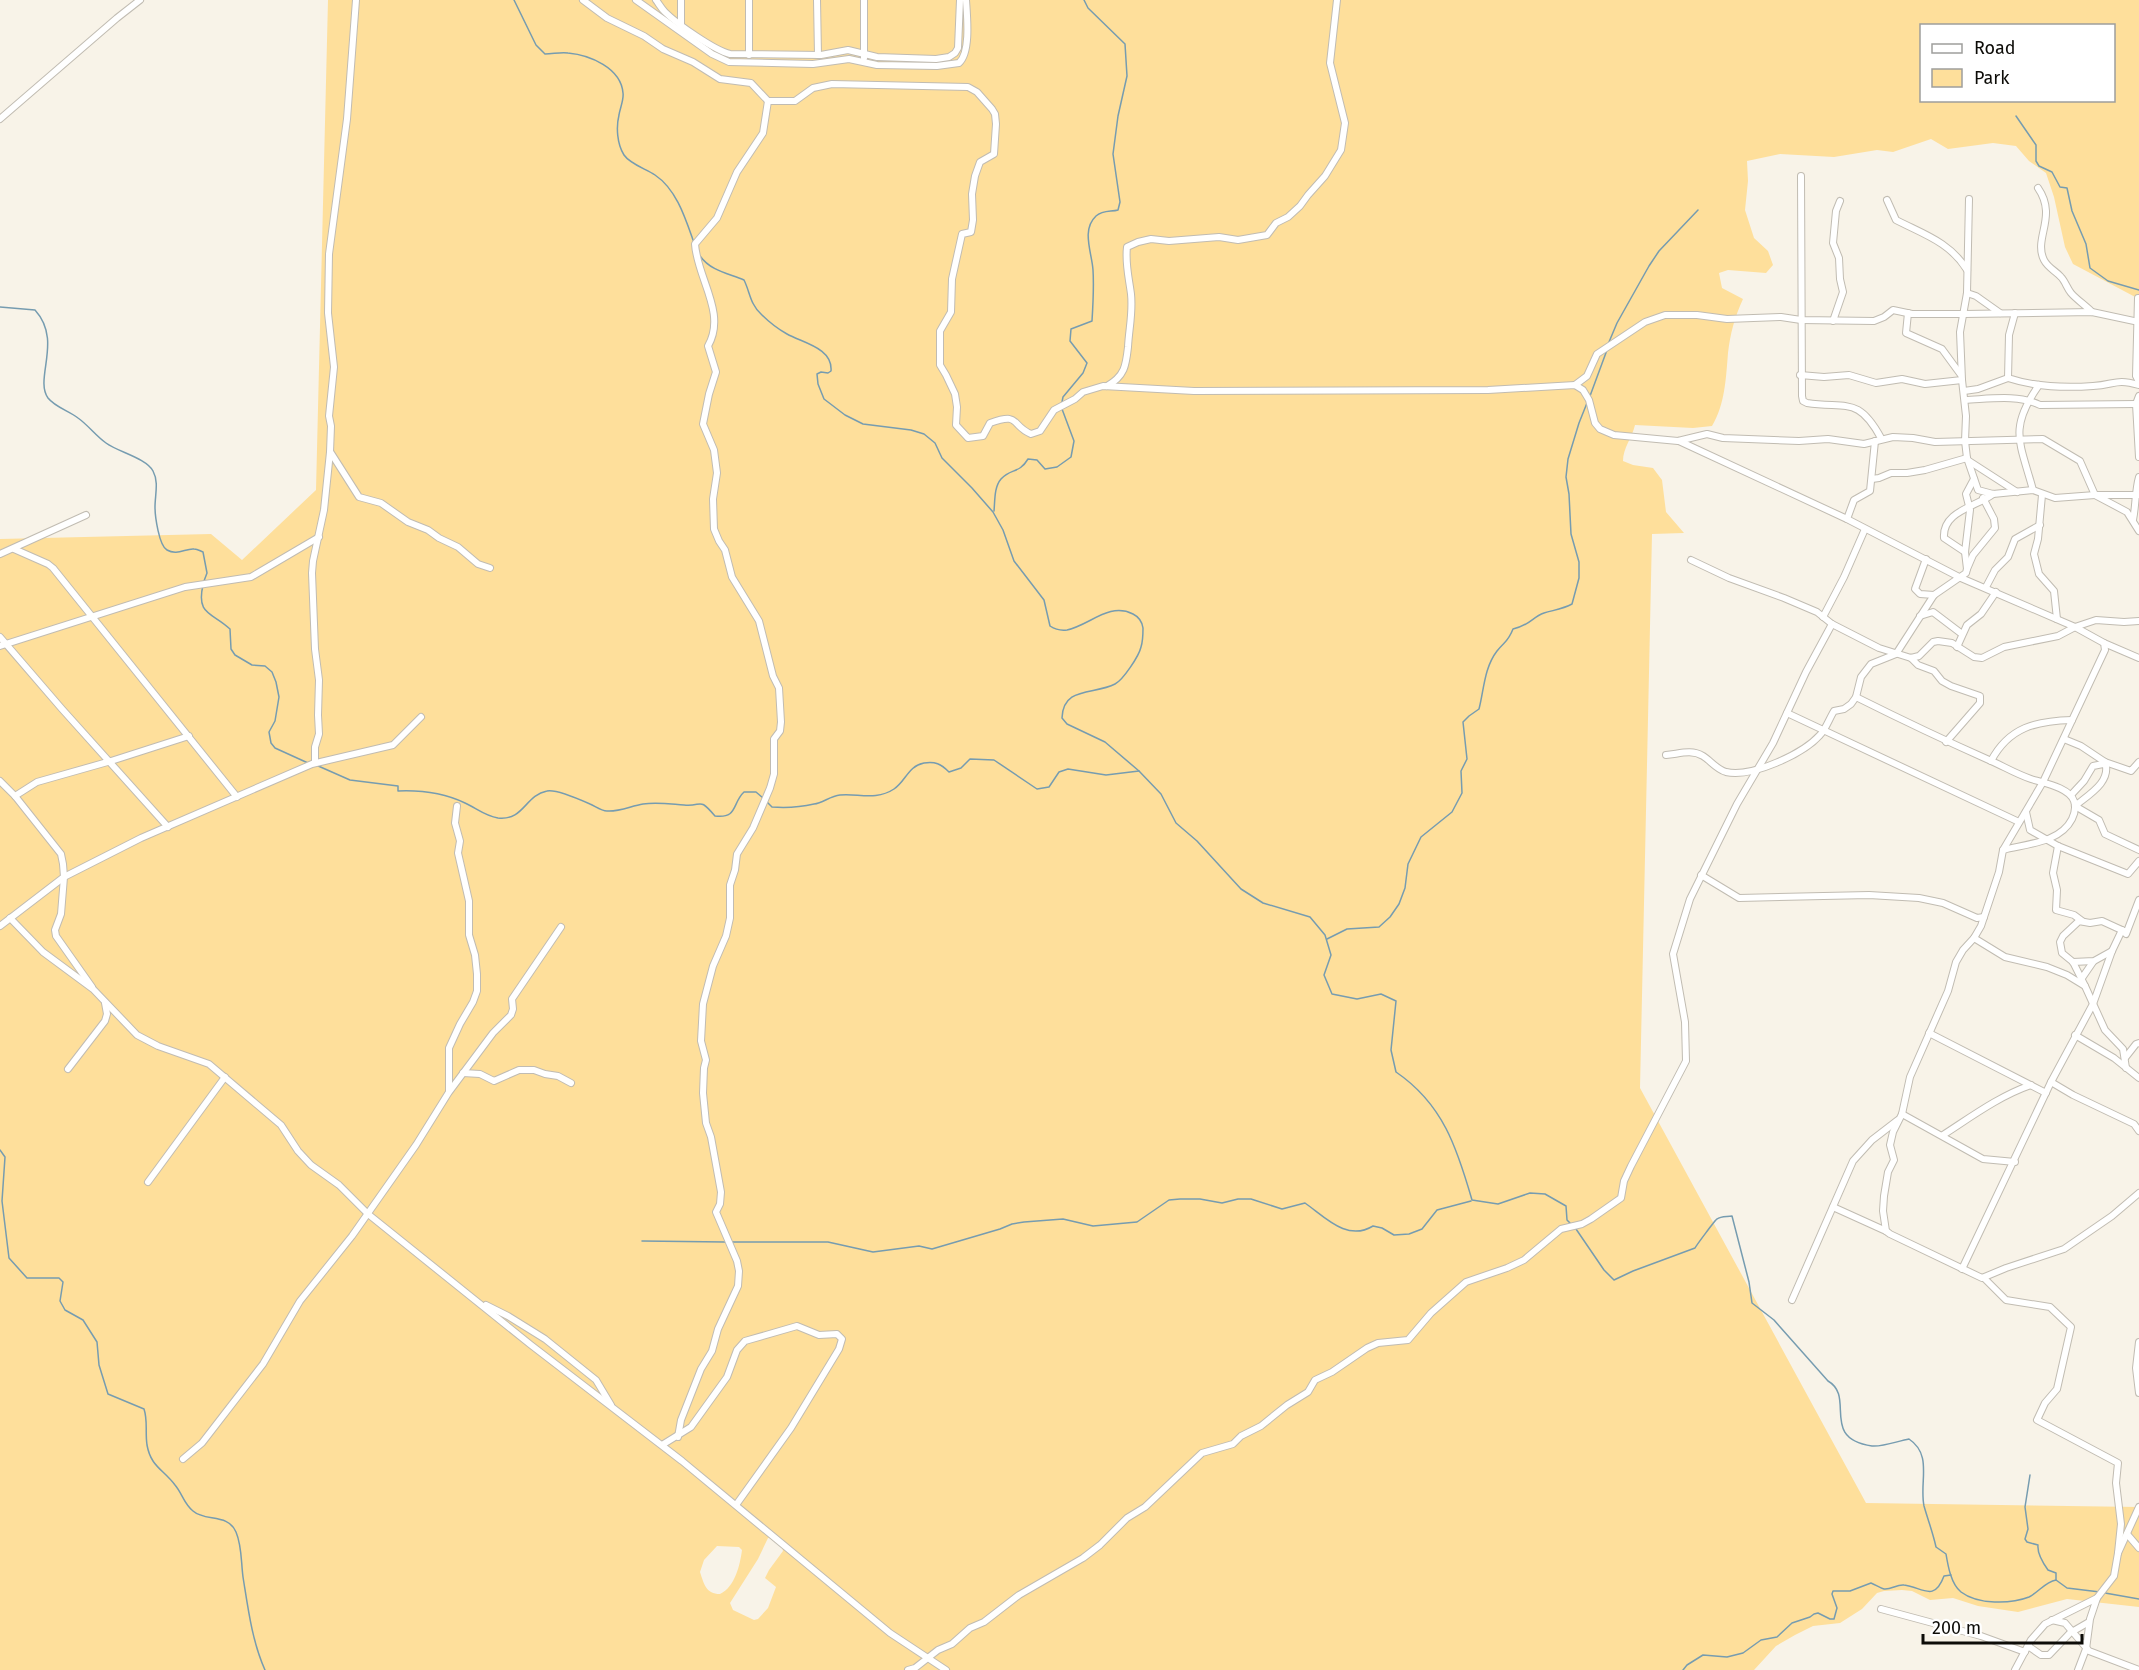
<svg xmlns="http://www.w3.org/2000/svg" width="2139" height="1670" font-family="'Fira Sans',sans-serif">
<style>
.green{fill:#fedf9b;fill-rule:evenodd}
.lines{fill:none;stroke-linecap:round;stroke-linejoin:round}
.stream{stroke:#769cb0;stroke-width:1.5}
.minor-casing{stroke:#c1bcb2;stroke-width:8}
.minor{stroke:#fff;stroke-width:6}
</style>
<rect width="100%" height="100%" fill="#f8f3e8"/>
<!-- green -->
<path class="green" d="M328 0H2139V299L2073 264 2065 247 2054 197 2046 173 2029 161 2016 146 1993 143 1948 149 1931 139 1893 152 1877 150 1834 157 1780 154 1747 161 1748 181 1745 210 1754 238 1768 251 1773 265 1766 273 1728 270 1719 273 1722 288 1743 299C1735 316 1730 334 1728 353 1726 378 1725 405 1712 426L1693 428 1635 425C1632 438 1623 448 1623 461L1633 465 1653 468 1662 480 1666 512 1684 533 1652 534 1640 1088 1866 1503 2139 1507V1607L2067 1599 2018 1612 1978 1606 1953 1598 1930 1600 1912 1591 1902 1590 1884 1591 1877 1593 1862 1609 1840 1623 1813 1626 1795 1635 1776 1646 1754 1670H0V539L211 534 242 560 316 490ZM1922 26H2114V100H1922ZM772 1537 782 1547 783 1551 769 1570 765 1578 776 1587 768 1608 758 1619 754 1620 733 1610 730 1603 758 1559 768 1538ZM717 1546 739 1547 742 1550C740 1565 735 1587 720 1594 706 1594 704 1584 700 1572L704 1560Z"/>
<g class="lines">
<!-- stream -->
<g class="stream">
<path d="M514 0 536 45 545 54C553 54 560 52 568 53 590 55 621 68 623 93 624 100 620 108 619 115 616 127 617 144 624 155 630 164 646 169 655 175 676 189 685 217 693 240"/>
<path d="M2016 116 2036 145V161L2039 166 2052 172 2060 187 2067 188 2072 211 2086 244 2090 268 2108 281 2139 290"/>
<path d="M700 256C711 271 727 273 744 280 750 292 750 304 761 314 768 321 778 329 787 334 803 343 833 348 831 371L828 373 821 372 817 374 818 384 824 399 845 415 863 424 911 430 924 434 935 443 942 458 972 488 993 512 1003 530 1014 561 1044 600 1050 626C1056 630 1060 631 1067 630 1090 625 1109 602 1133 614 1139 617 1142 621 1143 628 1143 634 1143 641 1141 647 1139 656 1123 680 1115 684 1094 695 1063 686 1062 718L1067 724 1105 742 1139 771 1161 794 1176 823 1197 841 1241 889 1263 903 1310 917 1325 935 1331 955 1324 975 1332 994 1357 999 1381 994 1396 1001 1391 1050 1396 1072C1443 1104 1457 1148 1472 1200L1498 1204 1530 1193 1545 1194 1566 1206 1567 1220 1570 1223"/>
<path d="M0 307 35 310C63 341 34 378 48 398 55 407 69 411 78 418 88 425 96 436 106 443 118 452 146 458 153 471 159 482 155 495 155 507 155 516 159 546 167 550 177 556 186 548 194 549 198 549 200 551 203 552L207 573 204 581"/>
<path d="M1609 342 1617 323 1649 266 1659 251 1698 210"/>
<path d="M1590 396 1607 350"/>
<path d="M1062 402 1063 397 1083 373 1087 363 1070 341 1071 329 1092 321C1093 305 1094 286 1093 270 1092 253 1081 230 1096 216 1103 210 1111 212 1118 210L1120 202 1113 154 1118 116 1127 76 1125 44 1088 8 1084 0"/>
<path d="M994 511C995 501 994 487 1001 479 1011 468 1019 474 1028 459L1037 460 1045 469 1057 467 1071 457 1074 441 1062 409"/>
<path d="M203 585C196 615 212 612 230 629L231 649 235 655 252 665 265 666 272 672 276 682 279 697 275 721 269 732 271 743 275 748 308 763"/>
<path d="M316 765 350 780 398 786V791C421 790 444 793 465 803 476 808 485 816 498 818 524 821 525 795 547 791 556 789 581 800 590 804 595 806 601 811 607 811 619 812 631 806 643 804 657 802 670 804 684 805 703 807 698 796 715 816 738 819 732 803 744 792H756L763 798"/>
<path d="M767 802 772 807C786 808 801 807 814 804 823 803 830 796 840 795 857 793 876 801 894 789 906 781 908 766 924 763 935 761 941 764 949 772L961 768 970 759 994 760 1037 789 1049 787 1059 772 1068 769 1106 775 1139 771"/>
<path d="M1327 939 1347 929 1379 927 1390 917 1399 904 1405 888 1408 864 1421 837 1452 812 1462 793 1461 771 1467 759 1463 722 1469 716 1479 709C1484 690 1484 668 1497 651 1505 641 1508 642 1513 629 1531 625 1532 617 1544 613 1554 610 1563 609 1572 604L1579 578V562L1571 534 1569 494 1566 477 1568 459 1579 423 1587 403"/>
<path d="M0 1150 5 1157 2 1201 9 1258 27 1278H59L63 1282 60 1301 65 1310 83 1320 97 1342 99 1365 108 1394 144 1409C148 1421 145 1432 147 1445 151 1467 163 1469 175 1485 182 1493 184 1504 193 1511 205 1522 228 1513 236 1532 242 1546 241 1562 243 1577 248 1608 252 1641 265 1670"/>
<path d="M1576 1229 1604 1270 1614 1280 1633 1271 1695 1248C1696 1246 1715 1220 1717 1219 1721 1216 1727 1217 1732 1216L1749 1282 1752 1303 1774 1320 1828 1381C1856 1397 1819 1438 1872 1446 1883 1447 1898 1441 1909 1439 1933 1455 1919 1482 1924 1506 1928 1520 1933 1533 1936 1547L1946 1554C1948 1566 1951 1584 1961 1592 1978 1605 2011 1604 2029 1597 2039 1592 2045 1582 2056 1580L2067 1588 2100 1592"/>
<path d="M642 1241 725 1242"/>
<path d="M732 1242H828L873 1252 919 1246 932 1249 1000 1229 1012 1224 1024 1222 1063 1219 1093 1226 1137 1222 1169 1200 1180 1199H1200L1222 1203 1238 1199H1251L1282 1209 1305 1203C1325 1217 1347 1242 1373 1226L1382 1228 1394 1235 1409 1234 1422 1229 1437 1210 1471 1201"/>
<path d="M2030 1475 2025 1507 2028 1529 2025 1539 2027 1542 2038 1545C2037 1554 2043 1563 2048 1570L2056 1573V1580"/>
<path d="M2105 1593 2139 1599"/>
<path d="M1683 1670 1687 1665 1703 1655 1727 1657 1743 1653 1761 1640 1777 1637 1792 1623 1810 1617 1814 1614 1818 1613 1830 1619H1834L1837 1608 1832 1594 1833 1591H1850L1871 1583C1876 1585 1880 1588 1884 1589 1891 1590 1897 1584 1904 1585 1922 1587 1934 1603 1944 1576L1951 1575"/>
</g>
<defs>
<g id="minor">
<path d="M583 0 607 18 644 36 663 49 693 62 720 79 751 83 768 101H795L813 88 832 84 968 87 977 92 992 109 995 114 996 124 994 154 980 162 975 176 972 194 973 220 971 232 962 234 952 279 951 312 940 331V365L946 375 955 394 957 407 956 425 968 438 983 436 990 423C1021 412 1010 425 1031 434L1040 431 1054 410 1075 399 1083 392 1103 386 1194 391 1488 390 1575 385 1583 390 1589 400 1595 423 1600 429 1614 435 1678 441 1707 434 1723 438 1799 441 1828 439 1864 444 1893 437 1913 438 1935 442 2043 439 2080 461 2095 495 2127 512 2139 531"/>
<path d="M636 0 712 54 729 62 813 64 849 59 877 65 937 66 959 63C971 52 967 16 966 0"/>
<path d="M656 0C659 4 661 8 665 12 677 24 714 50 730 54L821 55 848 50 877 57 936 59 949 57 955 53 958 48 960 0"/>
<path d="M749 0V55"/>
<path d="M817 0 818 55"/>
<path d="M864 0V58"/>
<path d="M681 26V0"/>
<path d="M0 119 117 18 140 0"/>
<path d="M1801 176 1802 396 1803 401 1807 403C1847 409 1858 396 1881 438"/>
<path d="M2038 188C2058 217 2033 238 2044 260 2048 268 2056 271 2061 277 2065 281 2067 288 2071 293 2076 299 2085 305 2092 312"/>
<path d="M1969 199 1967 293 1960 332 1962 380 1966 416 1965 441 1967 458 1978 490 1993 494 2033 490 2055 498 2095 495H2139"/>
<path d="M1887 200 1896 220C1923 234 1950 242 1967 270"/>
<path d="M1967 293 1976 296 2000 313"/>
<path d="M2138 298 2136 376 2139 382"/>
<path d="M1908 313 1906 333 1942 349 1961 375"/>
<path d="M2015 313 2009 335 2008 378C2035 387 2065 388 2093 386 2115 385 2115 378 2139 385"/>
<path d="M1833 321 1843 292 1840 279 1839 258 1833 243 1836 211 1840 201"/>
<path d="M1800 375 1824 377 1849 375 1876 383 1902 379 1925 384 1962 380"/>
<path d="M1575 385 1587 376 1597 354 1645 322 1665 315H1697L1727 319 1781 317 1801 320 1874 321 1884 317 1893 310 1912 314H1964L2092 312 2139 322"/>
<path d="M1107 386C1125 376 1126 365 1128 347 1129 328 1133 313 1131 294 1129 278 1125 264 1127 247L1138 242 1151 239 1169 241 1219 237 1238 240 1267 235 1276 223 1288 217 1300 206 1308 195 1325 176 1341 150 1345 123 1330 63 1337 0"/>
<path d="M1964 391 1978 389 2008 378"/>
<path d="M2139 396 2136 404 2139 457"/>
<path d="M1965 400C1989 399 2018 394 2040 405L2136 404"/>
<path d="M1679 441 1847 519 1961 578 2075 627 2104 643 2105 650 2043 782 2003 850 1999 872 1981 926 1974 938 1963 950 1956 962 1948 991 1910 1077 1902 1114 1893 1132 1890 1145 1894 1160 1888 1172 1884 1196 1883 1211 1886 1231 1890 1234 1982 1278 2006 1268 2064 1249 2112 1216 2139 1193"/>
<path d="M331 453 359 497 381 503 408 522 428 530 439 538 458 547 478 564 490 568"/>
<path d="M1969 461 2017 492"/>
<path d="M1872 479 1879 478 1891 473H1907L1925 470 1967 458"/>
<path d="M2033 490C2020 442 2008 429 2039 385"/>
<path d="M2042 495 2038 539 2034 554 2039 574 2054 591 2057 619"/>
<path d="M1847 519 1854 500 1870 491 1875 441"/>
<path d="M2133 520C2136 505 2135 491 2139 477"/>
<path d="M14 549 48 564 53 568 237 797"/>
<path d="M1965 552 1944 538C1942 511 1976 507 1993 494"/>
<path d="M0 554 86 515"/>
<path d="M1926 559 1915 589 1920 594 1934 595"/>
<path d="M1691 560 1729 578 1784 598 1817 612 1832 624 1879 648 1911 658 1919 656 1933 642 1938 641 1952 643 1974 657 1982 658 2004 647 2058 636 2075 627 2096 620 2124 622 2139 621"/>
<path d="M1967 569 1973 555 1995 528 1994 519 1983 498"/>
<path d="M1986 587 1995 570 2008 557 2015 539 2040 525"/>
<path d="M1920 616 1933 612 1962 634"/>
<path d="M1823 617 1844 577 1865 529"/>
<path d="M0 637 62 709 168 827"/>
<path d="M2104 643 2139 658"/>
<path d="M0 646 185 587 251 577 319 537"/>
<path d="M1957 647 1967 625 1981 614 1996 592"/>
<path d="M1911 658 1918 665 1934 671 1942 681 1951 686 1980 696V703L1946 742"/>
<path d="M1856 697C1900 719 1944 740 1989 760 2003 766 2016 774 2031 779 2043 783 2069 787 2074 801 2076 807 2075 813 2072 819 2060 843 2026 844 2003 850"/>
<path d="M1787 713 2019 822"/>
<path d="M2064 739 2081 746 2105 762 2131 771 2139 762"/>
<path d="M1666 755C1679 754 1691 749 1703 756 1711 761 1716 769 1726 772 1751 778 1803 754 1820 735 1826 729 1829 719 1834 711L1844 709 1851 704 1856 697 1861 677 1871 664 1896 654 1934 595 1966 573 1967 569 1965 552 1970 510 1966 494 1974 479"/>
<path d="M1991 761C2009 727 2036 721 2072 720"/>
<path d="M315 763V747L319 734 318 715 319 680 315 649 312 573 313 561 324 510 330 452 331 426 329 416 334 367 328 313 329 254 347 119 356 0"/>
<path d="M0 781 15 796 61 854 63 864 64 877 0 926"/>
<path d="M2071 795 2084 781 2093 766 2103 764 2105 762C2112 782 2088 795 2075 806L2099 820 2105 834 2139 850"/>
<path d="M15 796 37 782 111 761 189 736"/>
<path d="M2026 812 2030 830 2058 846 2128 874 2139 861"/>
<path d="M2058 846 2053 873 2057 890 2056 910 2074 915 2082 921"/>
<path d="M1701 875 1739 898 1869 895 1919 898 1943 903 1977 918 1984 917"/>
<path d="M10 918 43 952 93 989 137 1035 158 1046 209 1064 281 1125 298 1151 311 1165 339 1185 368 1214 531 1345 682 1461 890 1633 946 1670"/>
<path d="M2126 934 2139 900"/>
<path d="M1974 938 2005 957 2047 967 2067 975 2085 986 2105 1030 2123 1049 2126 1068"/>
<path d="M2073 962 2094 961 2112 951"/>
<path d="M2082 978 2093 962"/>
<path d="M2085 986 2073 962 2062 953 2060 942 2063 936 2079 921 2090 923 2102 921 2126 932"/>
<path d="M92 987 56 936 55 930 61 914 64 877 141 838 312 764 393 745 421 717"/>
<path d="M1929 1033 2046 1093"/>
<path d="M2075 1035 2114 1058 2139 1078"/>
<path d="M2125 1058 2136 1044 2139 1043"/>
<path d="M68 1069 105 1021 107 1014 105 1003"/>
<path d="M463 1073 480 1074 494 1081 519 1070H534L545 1074 558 1076 571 1083"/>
<path d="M2051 1082 2073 1095 2134 1124 2139 1131"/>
<path d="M449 1091V1048L460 1024 473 1002 477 991V974L475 955 469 935V901L458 853 460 841 455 823 457 806"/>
<path d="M1902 1114 1983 1159 2015 1162"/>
<path d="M1943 1135C1971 1117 1999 1096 2031 1085"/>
<path d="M148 1182 225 1077"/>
<path d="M1833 1207 1886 1231"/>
<path d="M1962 1269 2051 1082 2093 1004 2112 951 2122 930"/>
<path d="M1984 1278 2006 1300 2050 1307 2071 1327 2057 1389 2045 1403 2037 1420 2118 1463 2116 1483 2121 1524 2118 1553"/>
<path d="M1792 1300 1853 1161 1872 1140 1898 1120"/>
<path d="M486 1305 508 1316 545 1339 596 1380 611 1405"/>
<path d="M2139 1342 2136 1368 2139 1393"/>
<path d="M678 1437 681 1420 701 1369 712 1351 718 1329 738 1286 739 1271 737 1261 716 1212 720 1204 721 1192 711 1137 706 1123 703 1093 704 1068 706 1060 701 1041 703 1004 713 966 726 936 730 918V885L735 870 737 854 753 828 770 788 774 774V739L780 731 781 722 779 688 773 676 759 621 732 577 725 550 719 541 714 529 713 499 717 473 714 450 703 424 709 394 716 372 708 346C727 313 697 278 695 244L717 218 737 172 763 133 768 101"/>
<path d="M662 1445 691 1427 727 1377 737 1350 745 1341 797 1326 819 1335 837 1334 842 1339 839 1349 791 1428 736 1505"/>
<path d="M183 1459 202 1443 263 1364 300 1301 352 1236 416 1145 449 1092 493 1033 511 1015 513 1009 512 999 561 927"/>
<path d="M2127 1534 2139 1548"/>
<path d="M1881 1609 1981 1636 2025 1652"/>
<path d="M2052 1620 2065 1623 2089 1651 2139 1670"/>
<path d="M2028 1646 2041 1655H2049L2070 1633 2089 1622"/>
<path d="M908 1670 915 1668 938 1650 952 1644 970 1628 984 1622 1019 1595 1083 1558 1100 1545 1127 1518 1145 1507 1202 1453 1233 1444 1241 1436 1261 1426 1287 1405 1308 1392 1315 1380 1332 1372 1367 1348 1378 1343 1408 1340 1431 1313 1466 1282 1507 1268 1524 1260 1561 1229 1582 1224 1591 1219 1621 1198 1624 1181 1631 1166 1686 1061 1685 1022 1673 954 1690 899 1737 804 1773 743 1806 672 1832 624"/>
<path d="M2015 1670 2031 1640 2045 1624 2097 1598 2114 1576 2118 1553 2139 1507"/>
<path d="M2078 1670 2086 1649 2090 1619 2097 1598"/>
</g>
</defs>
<!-- minor casing -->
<use href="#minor" class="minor-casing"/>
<!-- minor -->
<use href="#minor" class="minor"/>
</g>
<!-- legend -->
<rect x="1920" y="24" width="195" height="78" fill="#ffffff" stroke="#9e9e9c" stroke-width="1.5"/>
<rect x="1932" y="44" width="30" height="9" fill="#ffffff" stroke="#9e9e9c" stroke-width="1.5"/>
<text x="1974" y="54" font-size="18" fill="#0d0c08">Road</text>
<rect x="1932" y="69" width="30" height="18" fill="#fedf9b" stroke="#9e9e9c" stroke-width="1.5"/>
<text x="1974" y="84" font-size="18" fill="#0d0c08">Park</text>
<!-- scale -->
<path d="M1923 1634v9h159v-9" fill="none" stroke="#0d0c08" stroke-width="3"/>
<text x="1932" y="1634" font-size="18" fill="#0d0c08" stroke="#ffffff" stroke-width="4.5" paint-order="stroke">200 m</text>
</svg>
